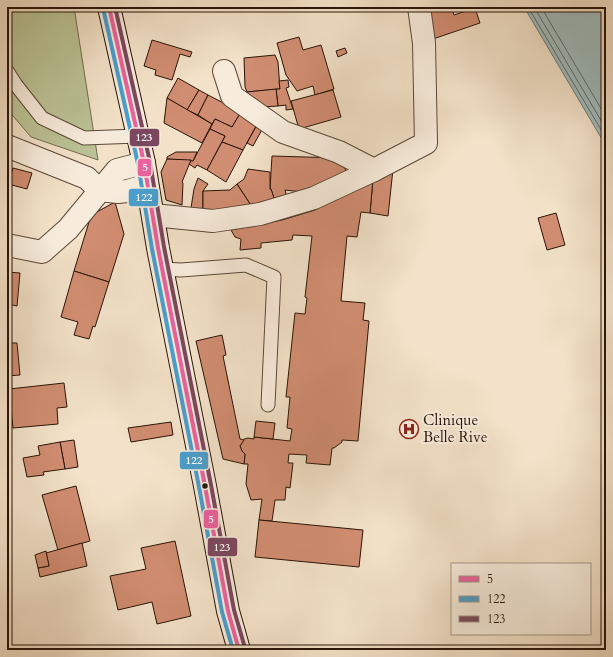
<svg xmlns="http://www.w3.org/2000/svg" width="613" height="657" font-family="Cardo,serif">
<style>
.green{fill:#bbc396;stroke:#726c4f}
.water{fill:#9fbcbf;stroke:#707976}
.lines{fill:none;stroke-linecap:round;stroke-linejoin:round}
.shore{stroke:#646864;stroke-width:1}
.building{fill:#d18d71;stroke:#291408}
.service-casing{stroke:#5c4838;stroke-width:15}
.minor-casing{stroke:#5c4838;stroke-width:24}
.secondary-casing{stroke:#291408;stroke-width:24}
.service{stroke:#f7ecdc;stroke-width:13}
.minor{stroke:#f7ecdc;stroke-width:22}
.secondary{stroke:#f7ecdc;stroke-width:22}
.bus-1-casing{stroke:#f7ecdc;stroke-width:7}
.bus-2-casing{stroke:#f7ecdc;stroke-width:7}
.bus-3-casing{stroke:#f7ecdc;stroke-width:7}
.bus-1{stroke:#ec619f;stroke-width:4}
.bus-2{stroke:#4a9ecd;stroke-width:4}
.bus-3{stroke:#7b475f;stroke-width:4}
.bus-dot{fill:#291408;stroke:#f7ecdc;stroke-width:1.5}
.labels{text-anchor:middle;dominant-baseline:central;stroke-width:4;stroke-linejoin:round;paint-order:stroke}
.poi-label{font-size:15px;fill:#291408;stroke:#f7ecdc;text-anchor:start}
.line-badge{stroke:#f7ecdc;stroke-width:1.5}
.badge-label{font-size:11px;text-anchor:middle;font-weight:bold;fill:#fff}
</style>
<rect width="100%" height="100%" fill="#f3e2c9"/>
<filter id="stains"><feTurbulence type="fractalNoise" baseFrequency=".005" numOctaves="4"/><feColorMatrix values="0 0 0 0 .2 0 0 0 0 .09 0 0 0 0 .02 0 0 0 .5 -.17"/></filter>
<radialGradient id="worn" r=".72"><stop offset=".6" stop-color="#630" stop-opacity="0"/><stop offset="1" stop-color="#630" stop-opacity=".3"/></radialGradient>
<!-- green -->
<path class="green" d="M7 7H74L98 160 31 137 7 109Z"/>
<!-- water -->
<path class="water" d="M524 7H606V146Z"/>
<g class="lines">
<!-- shore -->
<g class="shore">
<path d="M528 7 606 138"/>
<path d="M534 7 606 129"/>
<path d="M541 7 606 117"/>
</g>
</g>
<!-- building -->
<g class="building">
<path d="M224 7H267V8Z"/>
<path d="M426 7H451L454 15 475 8 480 23 430 40Z"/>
<path d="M299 37 303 50 321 45 334 89 315 95 313 86 297 91 286 75 277 43Z"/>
<path d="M152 40 192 52 190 57 180 54 172 80 155 75 156 70 144 66Z"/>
<path d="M345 48 347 53 338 57 336 51Z"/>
<path d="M275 55 278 62 280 89 247 92 245 87 244 58Z"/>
<path d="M178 78 199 90 187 110 167 98Z"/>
<path d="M288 80 289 87 286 88 293 109 286 110V105L278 106 276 89H280L279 81Z"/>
<path d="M276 89 278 106 261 107 248 98 247 92Z"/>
<path d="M199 90 208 95 198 115 187 110Z"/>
<path d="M333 90 341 117 299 129 291 101Z"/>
<path d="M208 95 241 112 232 127 215 119 212 124 198 115Z"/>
<path d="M167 98 212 124 202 143 164 123Z"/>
<path d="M241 112 259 121 243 150 222 142 225 136 210 129 215 119 232 127Z"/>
<path d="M258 123 264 126 253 146 247 143Z"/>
<path d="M210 129 225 136 207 170 197 165 195 168 189 164 191 160 193 161Z"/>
<path d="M222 142 243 150 226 182 207 170Z"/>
<path d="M176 152H197L193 161 167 159V157Z"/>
<path d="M272 156 341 158 347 174 312 193 285 190 288 200 276 204 271 189H270Z"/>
<path d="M167 159 191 160 182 182 183 183 182 205 166 200 161 172Z"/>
<path d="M13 168 32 173 27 189 8 184Z"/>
<path d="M248 169 270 172V189H271L276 204 254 210 237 184 244 179Z"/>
<path d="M393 169 388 216 370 213 373 179Z"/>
<path d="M198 178 208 184 203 191V211L191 208 194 189Z"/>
<path d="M373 179 370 213 361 212 357 237 347 236 341 301 365 303 363 320 369 321 358 441 342 440V442L334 448H332L330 465 306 463 307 455 289 454 288 463H293L290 488 286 487 285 500H275L272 521 259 520 262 499 251 500 246 484 248 464H244L245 454 242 451 240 446 244 439 248 438 254 439V437L290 441 292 429 287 428 290 397H286L295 313 305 314 307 298 305 297 312 236 293 235 292 240 261 243V248L240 250 241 239 235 237 231 230 282 220 315 210Z"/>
<path d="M237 184 254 210 203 211V191L230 190Z"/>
<path d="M115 202 124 234 109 282 74 271 89 222 95 213Z"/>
<path d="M556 213 565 245 547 250 538 218Z"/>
<path d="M74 271 109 282 95 327 93 326 89 339 74 335 78 322 61 317Z"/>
<path d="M7 272 20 273 17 306 7 304Z"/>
<path d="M222 335 226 355 223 356 240 439 244 440 240 446 242 451 245 454 244 464 223 459 196 341Z"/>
<path d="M7 343H17L20 375 7 376Z"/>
<path d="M64 383 67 407 57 408 58 424 13 428 9 389Z"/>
<path d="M256 421 275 423 273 439 254 437Z"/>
<path d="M171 422 173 435 131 442 128 428Z"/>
<path d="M74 440 78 467 65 469 60 442Z"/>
<path d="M60 442 65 469 43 472 44 475 27 477 23 458 40 455 38 446Z"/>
<path d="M76 486 90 541 58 550 42 495Z"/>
<path d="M7 508H8L10 523H7Z"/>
<path d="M259 520 363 530 359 567 255 557Z"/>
<path d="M175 541 191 616 157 624 152 602 118 610 110 576 146 569 141 548Z"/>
<path d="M82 543 87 566 40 577 38 568 49 566 46 553Z"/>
<path d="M46 551 49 566 38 568 35 555Z"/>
</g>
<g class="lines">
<defs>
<g id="service">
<path d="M7 71 16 85 42 118 84 138 138 136"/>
<path d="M163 269 181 270 246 265 274 277 268 405"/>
</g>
<g id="minor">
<path d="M224 71 232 96 283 132 339 152 374 170"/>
<path d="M7 146 87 178 99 190 118 192 127 191 147 185"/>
<path d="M153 215 213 221 260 214 314 198 374 170 426 143 424 43 419 7"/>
<path d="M7 245 42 252 68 229 117 170 144 163"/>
</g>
<path id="secondary" d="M109 7 144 163 158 248 205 486 228 611 239 650"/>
</defs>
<!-- service casing -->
<use href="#service" class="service-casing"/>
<!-- minor casing -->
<use href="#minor" class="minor-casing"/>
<!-- secondary casing -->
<use href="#secondary" class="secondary-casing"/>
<!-- service -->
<use href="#service" class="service"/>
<!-- minor -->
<use href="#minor" class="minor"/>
<!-- secondary -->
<use href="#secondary" class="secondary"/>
<defs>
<path id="bus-1" d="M109 7 144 163 158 248 205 486 228 611 239 650"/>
<path id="bus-2" d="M103 8 138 164 152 249 199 487 222 612 233 650"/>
<path id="bus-3" d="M115 7 150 162 164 247 211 485 234 610 245 648"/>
</defs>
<!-- bus-1 casing -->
<use href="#bus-1" class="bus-1-casing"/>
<!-- bus-2 casing -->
<use href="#bus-2" class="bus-2-casing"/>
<!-- bus-3 casing -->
<use href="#bus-3" class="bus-3-casing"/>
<!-- bus-1 -->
<use href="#bus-1" class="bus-1"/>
<!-- bus-2 -->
<use href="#bus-2" class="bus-2"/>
<!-- bus-3 -->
<use href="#bus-3" class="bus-3"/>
</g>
<!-- icons -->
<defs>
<symbol id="hospital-ring" viewBox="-11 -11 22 22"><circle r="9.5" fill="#f7ecdc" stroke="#8f2418" stroke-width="1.5"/><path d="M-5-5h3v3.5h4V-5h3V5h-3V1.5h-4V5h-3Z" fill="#8f2418"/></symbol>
</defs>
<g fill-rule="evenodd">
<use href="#hospital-ring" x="398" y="418" width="22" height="22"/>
</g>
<!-- markers -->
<circle class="bus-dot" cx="205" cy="486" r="3.5"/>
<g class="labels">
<!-- poi labels -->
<g class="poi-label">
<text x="423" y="420">Clinique<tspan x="423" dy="17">Belle Rive</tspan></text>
</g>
</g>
<g class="line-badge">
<rect x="129" y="128" width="31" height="19" rx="4" fill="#7b475f"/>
<rect x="137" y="158" width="15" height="19" rx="4" fill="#ec619f"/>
<rect x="128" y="188" width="31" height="19" rx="4" fill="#4a9ecd"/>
<rect x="179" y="451" width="30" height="19" rx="4" fill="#4a9ecd"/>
<rect x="203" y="509" width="16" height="20" rx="4" fill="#ec619f"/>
<rect x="207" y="537" width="31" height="20" rx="4" fill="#7b475f"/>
</g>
<g class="badge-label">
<text x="144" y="141">123</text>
<text x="145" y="171">5</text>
<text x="144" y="201">122</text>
<text x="194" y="464">122</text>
<text x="211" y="523">5</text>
<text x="222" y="551">123</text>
</g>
<!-- margin -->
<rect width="613" height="657" fill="none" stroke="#f3e2c9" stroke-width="24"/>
<rect x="8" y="8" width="597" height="641" fill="none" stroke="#291408" stroke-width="2"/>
<rect x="12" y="12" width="589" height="633" fill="none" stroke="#291408"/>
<!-- legend -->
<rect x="451" y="563" width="140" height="72" fill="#f7ecdc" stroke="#a59687"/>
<rect x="459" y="576" width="20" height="6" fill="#ec619f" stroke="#a59687"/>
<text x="487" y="583" font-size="12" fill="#291408">5</text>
<rect x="459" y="596" width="20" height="6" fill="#4a9ecd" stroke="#a59687"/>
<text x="487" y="603" font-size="12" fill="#291408">122</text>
<rect x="459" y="616" width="20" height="6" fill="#7b475f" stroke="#a59687"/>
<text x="487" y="623" font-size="12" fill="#291408">123</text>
<rect width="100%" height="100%" filter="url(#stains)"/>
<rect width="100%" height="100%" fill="url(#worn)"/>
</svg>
